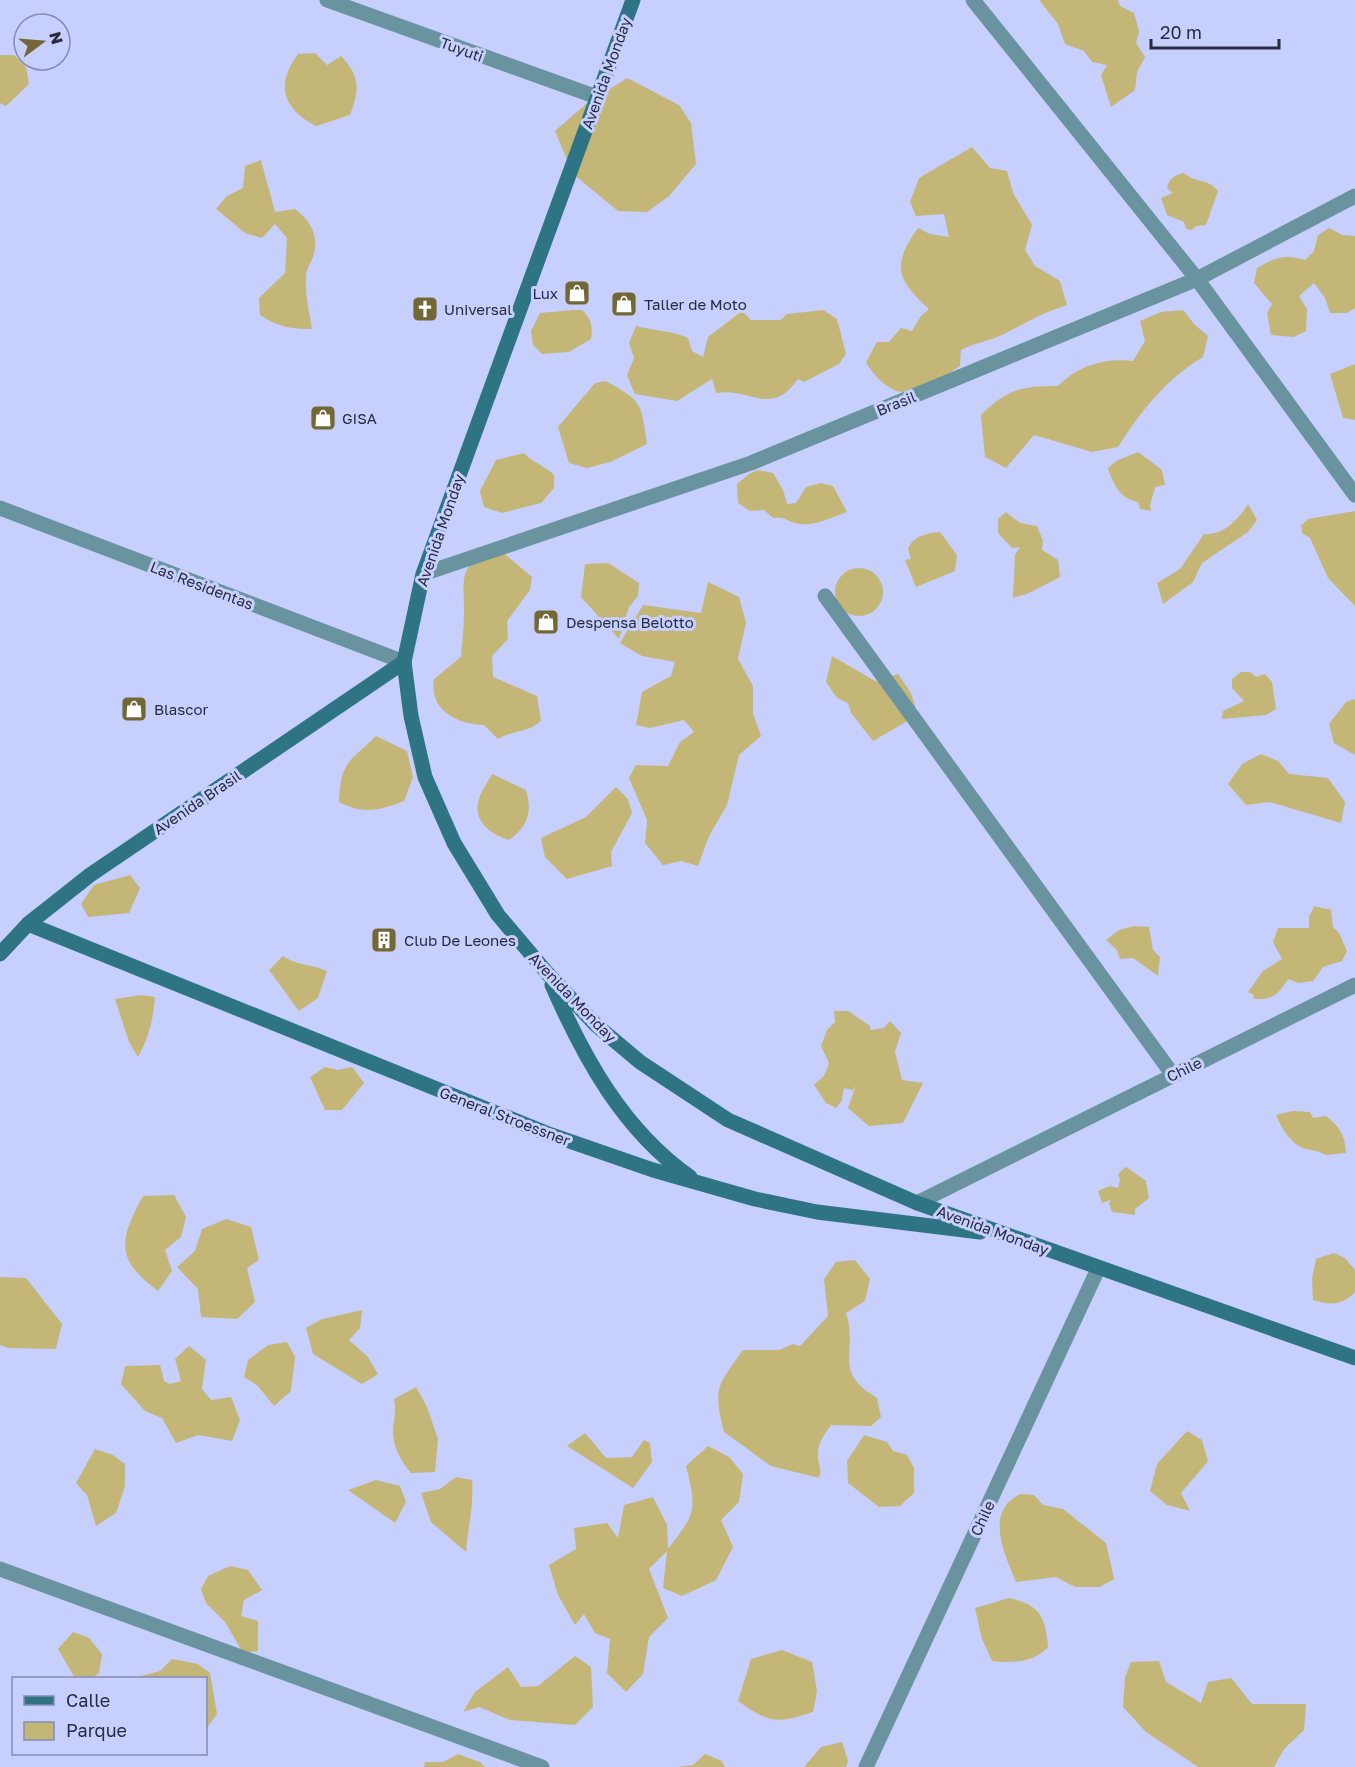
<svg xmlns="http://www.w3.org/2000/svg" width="1355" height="1767" font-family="'Golos Text',sans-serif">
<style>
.green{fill:#c4b677}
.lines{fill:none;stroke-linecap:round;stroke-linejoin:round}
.street{stroke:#69939f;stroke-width:15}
.secondary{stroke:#2e7485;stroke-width:15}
.labels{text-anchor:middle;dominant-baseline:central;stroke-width:6;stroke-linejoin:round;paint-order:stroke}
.street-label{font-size:15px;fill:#282b41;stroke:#c7cffd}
.poi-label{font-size:15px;fill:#282b41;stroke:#c7cffd;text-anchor:start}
</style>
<rect width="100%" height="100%" fill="#c7cffd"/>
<!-- green -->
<g class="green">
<path d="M1039 0H1118L1120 6 1134 13 1139 31 1136 43 1145 57 1137 72 1135 90 1111 107 1101 75 1107 65 1092 62 1084 51 1065 44 1058 24Z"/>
<path d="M315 53 327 65 341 56C360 76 360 89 350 115L316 126C283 109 275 85 298 54Z"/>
<path d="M0 55H14L26 67 29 84 6 106 0 103Z"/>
<path d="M627 78 679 105 691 123 696 164 669 196 647 212 618 211 573 174 555 131 586 104Z"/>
<path d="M972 147 990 168 1007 171 1013 193 1032 225 1025 250 1035 266 1060 281 1067 305C1042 313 1025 323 1002 335 989 341 974 343 961 350L960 366C947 374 929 388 915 392 893 397 875 378 866 362L877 342H889L901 328 912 331 921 316 929 309C897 279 891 266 918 228L930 234 949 237 944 214 916 216 910 202 919 178Z"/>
<path d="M261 160 275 212 295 209C311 221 321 239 312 259 310 265 306 270 306 276 305 294 309 311 312 329 291 329 278 327 260 315L259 298 285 273 287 238 275 224 262 238 245 233 216 209 227 196 243 188 245 166Z"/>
<path d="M1184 173C1196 184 1206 177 1218 191L1206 225 1196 226 1192 230 1186 229 1184 222 1167 215 1161 198 1173 193 1167 188C1169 178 1175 175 1184 173Z"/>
<path d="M1329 228 1342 235 1355 236V308L1347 313H1330L1325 298 1314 283 1299 296 1307 309 1306 331 1294 337 1271 335 1267 313 1272 304 1254 283 1257 268C1275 257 1286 254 1305 260L1314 251 1318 235Z"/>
<path d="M574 310H582C591 317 593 328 591 339L569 352 542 354 533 345 531 331 540 313Z"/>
<path d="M823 310 837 319 846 354 839 364 804 382 798 379C770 418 752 387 716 393L712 379 677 401 635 394 627 375 634 358 629 343 636 326C653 331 672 330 688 338L692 351 703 357 708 337 742 311 751 320H781L787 314Z"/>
<path d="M1183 310 1195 325 1208 336 1203 357C1166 379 1141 411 1118 447L1092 452 1034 435 1006 468 985 457 981 415C1007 389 1022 386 1058 386 1079 365 1104 358 1133 361L1145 341 1140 321 1161 312Z"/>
<path d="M1355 364V420L1343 418 1330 374Z"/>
<path d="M606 381C643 402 641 402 647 444L610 462 587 468 569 463 558 427 595 383Z"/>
<path d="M1138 452 1162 470 1165 485 1155 487 1150 506 1151 511 1140 509 1138 502C1120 499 1113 484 1108 468L1118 460Z"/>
<path d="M524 453C533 463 544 465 554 475V488L541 503 502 513 484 507 480 491 496 460Z"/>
<path d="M758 470 773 473 783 490 787 504 796 503 806 487 821 483 833 486 847 512C832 517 812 528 795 523 785 520 784 516 773 518L764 510 750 511 738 503 737 484 749 474Z"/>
<path d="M1248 504 1257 520 1248 532 1202 563 1193 582 1163 604 1157 583 1180 569 1204 534C1223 536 1239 519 1248 504Z"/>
<path d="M1355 511V606L1328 578 1310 538 1302 533 1301 526 1308 519Z"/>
<path d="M1006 512 1020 523 1037 526 1043 541 1042 550 1058 560 1060 577 1029 593 1013 598 1015 555 1020 547 1012 548 998 533V519Z"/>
<path d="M940 532 957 555 955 571 916 587 905 560 911 559 908 549C913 536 927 533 940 532Z"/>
<path d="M501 551 532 577 530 590 507 621 508 639 492 656 493 677 537 696 541 721C528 733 513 730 498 739L484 725C456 724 429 710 434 679L461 657C462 642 464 628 464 614 464 574 457 563 501 551Z"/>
<path d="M608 563 639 583 638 596 629 607 619 639 581 597 585 564Z"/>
<circle cx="859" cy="592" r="24"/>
<path d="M708 582 739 597 746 623 738 659 753 686V713L761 736 739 755 727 805 709 836 698 866 681 861 663 865 645 843 647 820 629 778 636 765 668 766 680 742 694 732 684 720 650 728 636 725 642 692 671 676 675 662 642 656 620 643 643 605 701 613Z"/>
<path d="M832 656 875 681 898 674 911 693 918 715 873 741 851 713 848 703 837 698 826 682Z"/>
<path d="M1241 672H1250L1256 677 1265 674 1272 682 1276 709 1266 715 1222 719 1223 711 1244 701 1232 688V679Z"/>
<path d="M1355 699V755L1334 743 1329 724 1346 702Z"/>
<path d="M376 736 407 751 413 777 404 801C381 810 363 815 339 802 341 760 349 763 376 736Z"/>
<path d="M1261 754 1278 761 1289 774 1328 778 1345 802 1341 823 1270 802 1246 805 1228 784 1242 764Z"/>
<path d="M492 774 526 790C533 813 527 827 509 840 491 835 472 821 479 799 481 791 488 782 492 774Z"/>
<path d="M616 787 628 799 632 813 611 852 612 866 567 879 545 857 541 838 586 817Z"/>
<path d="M130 875 140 888 129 913 88 917 81 904 94 885Z"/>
<path d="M1314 906 1331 910 1333 927 1339 933 1347 951 1342 961 1323 967 1313 981 1298 983 1288 979C1278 995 1272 1000 1254 999L1253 994 1248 992 1263 971 1282 959 1273 942 1278 928H1309V917Z"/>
<path d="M1134 926 1149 927 1153 950 1160 957 1158 976 1133 958 1120 959 1117 950 1106 940 1119 930Z"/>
<path d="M283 956C300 967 309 963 327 971L318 998 299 1011 269 970Z"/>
<path d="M141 995 155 997C153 1020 149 1037 138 1057L129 1042 115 999Z"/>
<path d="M834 1011H848L870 1026V1030L884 1028 890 1021 901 1033 895 1052 902 1080 923 1083 903 1123 869 1126 848 1108 856 1085 853 1090 844 1088 842 1100 836 1108 826 1103 814 1085 824 1076 829 1063 821 1046 827 1030 835 1022Z"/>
<path d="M325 1067 338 1070 352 1067 364 1083 342 1110H325L310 1077Z"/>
<path d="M1293 1111 1310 1112 1313 1118 1326 1116C1340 1127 1345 1136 1346 1153L1326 1155C1318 1150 1312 1151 1303 1148 1290 1143 1281 1127 1276 1115Z"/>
<path d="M1126 1167 1146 1181 1149 1198 1135 1209V1215L1112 1212 1109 1204 1111 1200 1102 1203 1098 1191 1110 1186 1118 1188 1120 1180 1118 1174Z"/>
<path d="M174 1195 186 1217 181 1237 165 1250 172 1271 158 1291C115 1259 119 1240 143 1196Z"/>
<path d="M226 1219 251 1227 259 1260 247 1268 255 1302 237 1319 201 1317 198 1289 177 1267 195 1251 202 1229Z"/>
<path d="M1334 1253 1345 1258 1355 1270V1292C1342 1306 1330 1305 1313 1300L1312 1278 1316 1259Z"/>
<path d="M855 1260 870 1279 865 1301 846 1313C859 1352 831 1371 877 1398L881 1417 871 1426 831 1425C823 1436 817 1444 818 1458 819 1467 822 1469 819 1478L771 1466 724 1432C713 1388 717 1386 743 1350H779L793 1344 800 1346 828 1316 824 1279 836 1262Z"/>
<path d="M0 1277 26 1278 62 1324 56 1349 8 1348 0 1345Z"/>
<path d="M362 1310 360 1328 349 1340 368 1357 378 1374 362 1384 313 1354 306 1328 322 1319Z"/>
<path d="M287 1342 295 1357 291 1391 274 1406 257 1385 244 1377 248 1360 268 1345Z"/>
<path d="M189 1346 206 1360 202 1389 211 1400 231 1397 240 1420 232 1441 198 1435 176 1443 162 1418 145 1411 121 1384 125 1366 160 1365 164 1381 170 1384 181 1381 175 1359Z"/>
<path d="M416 1387 427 1407 438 1439 435 1472 411 1473C401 1461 394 1449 393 1433 393 1421 397 1411 394 1399Z"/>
<path d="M1187 1431 1202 1440 1208 1461 1181 1493 1190 1511 1167 1505 1150 1491 1157 1464Z"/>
<path d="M585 1433 606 1458 632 1457 644 1440 650 1443 652 1462 633 1488 567 1446Z"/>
<path d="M864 1435 887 1442 893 1451 907 1455 914 1468V1493L900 1506 879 1507 848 1483 847 1461Z"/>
<path d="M708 1446 729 1457 743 1474 739 1502 721 1520 733 1547 716 1580 682 1596 663 1588 667 1551 649 1569 668 1618 649 1637 643 1674 626 1692 607 1673 610 1639 595 1633 584 1614 575 1625 558 1595 549 1565 576 1549 574 1528 607 1523 618 1538 624 1505 653 1497 667 1525 668 1549C696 1513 697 1510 686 1466Z"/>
<path d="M95 1449 113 1455 125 1464V1486L116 1513 96 1526 87 1495 76 1483Z"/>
<path d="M456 1477 472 1480C474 1506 468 1526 466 1552L431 1522 421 1493 440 1489Z"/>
<path d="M376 1480 400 1486 406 1502 395 1523 348 1490Z"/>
<path d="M1021 1494 1034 1495 1043 1505 1063 1509 1106 1543 1114 1579 1100 1587H1075L1056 1577 1016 1582C1005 1555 983 1510 1021 1494Z"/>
<path d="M230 1566 248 1570 262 1590 244 1600 241 1616 258 1621V1651L243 1653 225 1622 206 1603 201 1589 208 1576Z"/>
<path d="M1009 1598C1040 1605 1045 1616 1048 1647 1034 1663 1011 1663 992 1661L982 1639 975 1608Z"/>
<path d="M73 1632 89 1638 102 1654 99 1673 92 1678H75L58 1649Z"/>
<path d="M782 1650 812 1662 817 1691 813 1712C777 1724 769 1723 738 1701L751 1659Z"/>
<path d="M575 1656 591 1667 593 1707 575 1725 510 1720 479 1707 463 1712 475 1692 508 1667 521 1687 538 1686Z"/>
<path d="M172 1659 198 1664 210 1673 217 1714 206 1729V1678H134L160 1671Z"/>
<path d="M1159 1661 1166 1682 1201 1703 1208 1682 1231 1678 1252 1704H1306L1304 1730 1284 1749 1274 1767H1198L1146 1732 1123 1707 1125 1677 1131 1662Z"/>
<path d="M842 1742 848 1761 846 1767H804L821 1747Z"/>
<path d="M458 1754 480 1762 485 1767H424L425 1762H443Z"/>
<path d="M705 1754 722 1761 725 1767H677L693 1765Z"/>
</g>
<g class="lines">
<!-- street -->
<g class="street">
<path d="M327 0 597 97"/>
<path d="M973 0 1197 279 1355 495"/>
<path d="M0 508 404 662"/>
<path d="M423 574 751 463 1197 279 1355 196"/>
<path d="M825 596 1173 1075"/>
<path d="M917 1203 1355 985"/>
<path d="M0 1569 542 1767"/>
<path d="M866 1767 1098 1269"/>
</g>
<!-- secondary -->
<g class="secondary">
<path d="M633 0 423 574 404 662 411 716 425 777 454 843 498 915 548 974 596 1025 640 1062 728 1120 917 1203 1355 1358"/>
<path d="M28 924 546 1133 653 1170 755 1199 817 1212 980 1232"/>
<path d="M0 954 28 924 90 875 404 662"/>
<path d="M552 985C584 1058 623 1130 690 1177"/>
</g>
</g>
<!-- icons -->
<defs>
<symbol id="shop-square" viewBox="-11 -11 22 22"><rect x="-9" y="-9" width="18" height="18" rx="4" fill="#736835" stroke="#c7cffd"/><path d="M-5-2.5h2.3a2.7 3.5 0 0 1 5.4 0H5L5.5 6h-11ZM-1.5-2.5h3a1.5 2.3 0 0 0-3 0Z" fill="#fff"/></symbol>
<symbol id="church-square" viewBox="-11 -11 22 22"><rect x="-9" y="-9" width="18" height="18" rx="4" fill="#736835" stroke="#c7cffd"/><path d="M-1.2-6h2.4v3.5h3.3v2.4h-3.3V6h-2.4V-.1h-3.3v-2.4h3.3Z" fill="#fff"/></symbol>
<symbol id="building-square" viewBox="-11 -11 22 22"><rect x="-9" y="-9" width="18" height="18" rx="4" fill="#736835" stroke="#c7cffd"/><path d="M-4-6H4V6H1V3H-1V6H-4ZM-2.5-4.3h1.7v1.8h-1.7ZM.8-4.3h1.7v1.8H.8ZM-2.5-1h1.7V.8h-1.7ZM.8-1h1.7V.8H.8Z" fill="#fff"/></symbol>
</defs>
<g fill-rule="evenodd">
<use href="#shop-square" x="562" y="278" width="30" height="30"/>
<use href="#shop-square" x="609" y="289" width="30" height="30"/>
<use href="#church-square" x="410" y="294" width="30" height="30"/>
<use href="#shop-square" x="308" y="403" width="30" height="30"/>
<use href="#shop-square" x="531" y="607" width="30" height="30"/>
<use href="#shop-square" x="119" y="694" width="30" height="30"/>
<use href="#building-square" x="369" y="925" width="30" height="30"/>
</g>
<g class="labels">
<!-- street labels -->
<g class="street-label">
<text transform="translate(462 49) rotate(20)">Tuyuti</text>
<text transform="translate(606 73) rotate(-70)">Avenida Monday</text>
<text transform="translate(896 403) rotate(-22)">Brasil</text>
<text transform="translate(440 530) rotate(-71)">Avenida Monday</text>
<text transform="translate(202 585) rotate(21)">Las Residentas</text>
<text transform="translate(197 802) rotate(-34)">Avenida Brasil</text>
<text transform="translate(573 997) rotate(46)">Avenida Monday</text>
<text transform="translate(1184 1069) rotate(-26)">Chile</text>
<text transform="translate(505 1116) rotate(21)">General Stroessner</text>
<text transform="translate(993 1230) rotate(20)">Avenida Monday</text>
<text transform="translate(982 1518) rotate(-65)">Chile</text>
</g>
<!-- poi labels -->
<g class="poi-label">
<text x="558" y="293" text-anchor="end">Lux</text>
<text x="644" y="304">Taller de Moto</text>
<text x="444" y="309">Universal</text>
<text x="342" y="418">GISA</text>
<text x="566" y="622">Despensa Belotto</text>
<text x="154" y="709">Blascor</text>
<text x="404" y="940">Club De Leones</text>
</g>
</g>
<!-- legend -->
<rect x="12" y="1677" width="195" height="78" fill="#c7cffd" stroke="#878db2" stroke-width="1.5"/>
<rect x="24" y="1696" width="30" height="9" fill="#2e7485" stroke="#878db2" stroke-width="1.5"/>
<text x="66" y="1707" font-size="18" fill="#282b41">Calle</text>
<rect x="24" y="1722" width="30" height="18" fill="#c4b677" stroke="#878db2" stroke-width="1.5"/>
<text x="66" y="1737" font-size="18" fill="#282b41">Parque</text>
<!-- north arrow -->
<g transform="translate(42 42) rotate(74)"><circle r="28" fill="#c7cffd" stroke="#878db2" stroke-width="1.5"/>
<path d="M0-4.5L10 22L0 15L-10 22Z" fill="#736835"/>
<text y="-9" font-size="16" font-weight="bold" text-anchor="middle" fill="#282b41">N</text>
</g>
<!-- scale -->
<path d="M1151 39v9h128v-9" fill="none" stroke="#282b41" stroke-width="3"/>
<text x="1160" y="39" font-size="18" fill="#282b41" stroke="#c7cffd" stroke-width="4.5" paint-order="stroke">20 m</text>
</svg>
